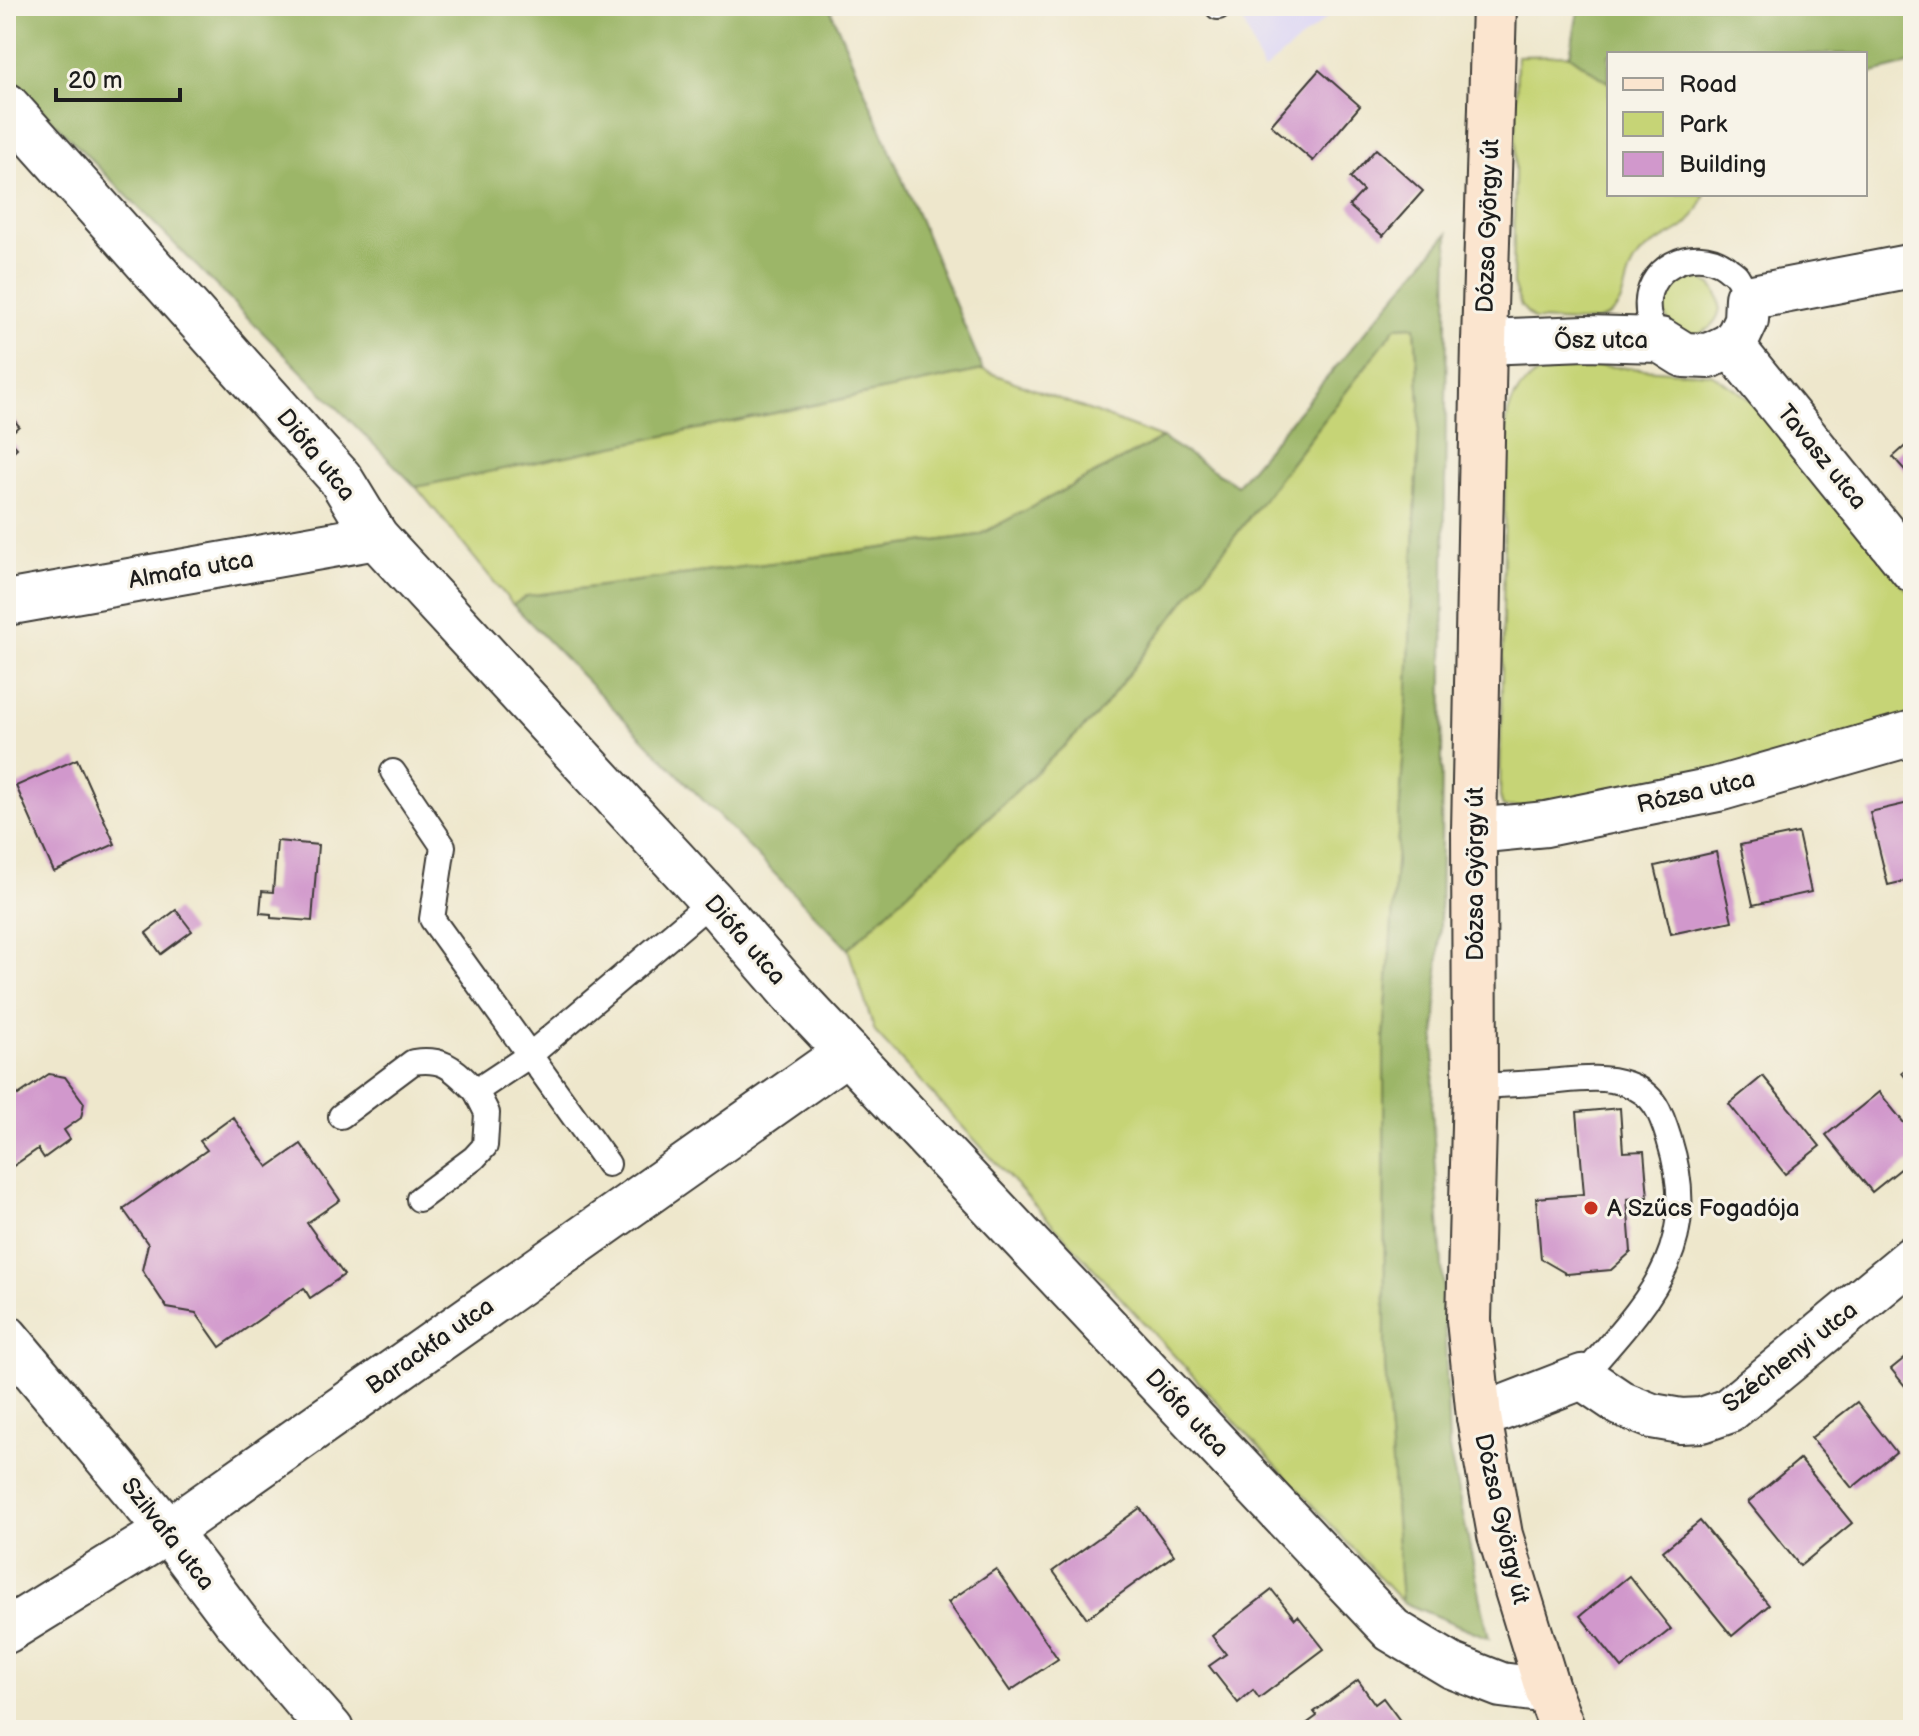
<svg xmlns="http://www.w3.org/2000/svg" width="1919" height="1736" font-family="'Balsamiq Sans',sans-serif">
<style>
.built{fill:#dcd6f6}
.green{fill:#c6d476;stroke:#717849;stroke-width:2}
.forest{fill:#9cb667;stroke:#5c6942;stroke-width:2}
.building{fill:#d198cc}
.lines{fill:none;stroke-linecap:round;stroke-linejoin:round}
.service-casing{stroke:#3c3a36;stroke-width:28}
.minor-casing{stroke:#3c3a36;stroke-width:48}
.secondary-casing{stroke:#3c3a36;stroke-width:48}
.service{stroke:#fff;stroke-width:24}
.minor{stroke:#fff;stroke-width:44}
.secondary{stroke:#fbe5cf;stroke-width:44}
.poi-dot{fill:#c8321e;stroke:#f7f3e8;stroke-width:3}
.labels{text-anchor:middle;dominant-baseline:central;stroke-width:6;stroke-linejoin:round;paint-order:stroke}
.street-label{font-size:24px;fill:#1c1c1c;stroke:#f7f3e8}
.poi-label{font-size:24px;fill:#1c1c1c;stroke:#f7f3e8;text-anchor:start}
</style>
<rect width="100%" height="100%" fill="#f7f3e8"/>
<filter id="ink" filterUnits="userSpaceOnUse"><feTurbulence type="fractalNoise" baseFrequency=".0125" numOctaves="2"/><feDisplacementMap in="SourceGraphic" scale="16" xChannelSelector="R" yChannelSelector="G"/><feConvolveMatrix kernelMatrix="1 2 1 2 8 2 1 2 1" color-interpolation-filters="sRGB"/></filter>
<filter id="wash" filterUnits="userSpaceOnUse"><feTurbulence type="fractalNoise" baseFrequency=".006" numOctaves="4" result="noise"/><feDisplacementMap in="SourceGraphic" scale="32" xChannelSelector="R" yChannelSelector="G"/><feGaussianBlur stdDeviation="1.8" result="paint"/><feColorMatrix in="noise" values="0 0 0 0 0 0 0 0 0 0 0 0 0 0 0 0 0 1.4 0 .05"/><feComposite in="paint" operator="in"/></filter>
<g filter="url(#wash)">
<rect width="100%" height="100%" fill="#eee7cc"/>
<!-- built -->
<path class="built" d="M1237 6H1341L1263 71Z"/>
<!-- green -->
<g class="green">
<path d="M1570 55 1609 83V194H1705C1700 207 1692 222 1681 229 1663 241 1649 243 1635 261 1622 279 1628 303 1608 316 1592 326 1554 320 1534 320L1521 306 1513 284 1517 56Z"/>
<circle cx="1692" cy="306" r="28"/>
<path d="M1415 326 1420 404 1408 687 1384 1039 1385 1366 1402 1602 875 1032 848 949 1096 716 1396 327Z"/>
<path d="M1561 363 1711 374 1737 390 1755 404 1913 597V721L1584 807H1503L1500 797 1506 423C1511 391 1531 372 1561 363Z"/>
<path d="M983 370 1162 438 979 535 527 596 513 605 416 487Z"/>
</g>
<!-- forest -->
<g class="forest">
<path d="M6 6H829L983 370 416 487 6 74Z"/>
<path d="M1579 6H1913V63L1865 75V54H1609V83L1570 55Z"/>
<path d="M1448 233 1440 927 1432 1108 1443 1282 1449 1449 1489 1638 1402 1602 1385 1366 1384 1039 1408 687 1420 404 1415 326 1396 327 1096 716 848 949 513 605 527 596 979 535 1162 438 1237 485Z"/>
</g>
<g id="blocks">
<!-- building -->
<g class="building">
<path d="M1319 70 1360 106 1313 161 1271 125Z"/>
<path d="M1376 149 1423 191 1383 236 1349 206 1363 191 1350 178Z"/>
<path d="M6 411 19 426 7 437 17 448 6 458Z"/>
<path d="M1913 439V479L1893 457Z"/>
<path d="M77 759 115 844 54 872 16 786Z"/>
<path d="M1913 802V879L1888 885 1870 812Z"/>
<path d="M1798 833 1811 892 1753 905 1740 845Z"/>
<path d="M277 841 318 845 312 921 271 918V914L260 913 262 891 273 892Z"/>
<path d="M1716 852 1732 921 1671 934 1655 866Z"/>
<path d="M176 910 192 931 161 954 146 933Z"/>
<path d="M1913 1065V1087L1902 1073Z"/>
<path d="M49 1074 65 1077 84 1103 81 1118 64 1130 70 1139 44 1158 38 1149 6 1171V1078L18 1095Z"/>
<path d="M1763 1076 1820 1146 1785 1174 1729 1104Z"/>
<path d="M1879 1092 1913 1134V1159L1872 1192 1826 1135Z"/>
<path d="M1620 1108 1623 1152 1644 1151 1648 1197 1627 1199 1631 1252 1611 1270 1567 1274 1541 1259 1536 1198 1584 1194 1577 1112Z"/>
<path d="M233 1117 268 1167 301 1144 340 1200 307 1223 344 1275 310 1298 304 1288 220 1347 196 1313 167 1308 142 1270 148 1244 123 1209 207 1150 200 1141Z"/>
<path d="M1913 1351V1396L1891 1369Z"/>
<path d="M1857 1402 1896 1452 1852 1488 1811 1438Z"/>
<path d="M1800 1459 1852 1523 1800 1566 1748 1502Z"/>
<path d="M1140 1508 1174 1555 1087 1618 1053 1571Z"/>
<path d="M1700 1521 1769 1605 1732 1636 1663 1551Z"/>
<path d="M996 1569 1058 1659 1010 1691 948 1602Z"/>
<path d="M1629 1576 1671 1629 1622 1668 1580 1616Z"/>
<path d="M1272 1590 1295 1619 1298 1616 1324 1649 1259 1698 1253 1690 1238 1703 1209 1666 1226 1654 1212 1636Z"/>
<path d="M1358 1680 1375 1704 1383 1698 1407 1730H1298L1317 1716 1314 1712Z"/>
</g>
</g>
</g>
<g filter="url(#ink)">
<use href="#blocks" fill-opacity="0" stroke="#3c3a36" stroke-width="2"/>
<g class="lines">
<defs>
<g id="service">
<path d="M1218 6V7"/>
<path d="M1660 340C1654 331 1649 323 1648 311 1643 269 1692 243 1726 267 1727 268 1735 274 1736 275 1741 281 1743 291 1747 298"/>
<path d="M393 772 443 846 432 919 608 1164"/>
<path d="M1475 1086C1499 1085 1523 1084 1548 1082 1574 1080 1602 1075 1627 1084 1655 1094 1661 1113 1669 1139 1703 1249 1649 1300 1582 1377"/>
<path d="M341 1116 413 1062C446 1057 454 1070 476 1091"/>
<path d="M419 1199 474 1158 485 1146 487 1113 476 1091 530 1055 712 901"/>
</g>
<g id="minor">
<path d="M6 105 340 478 376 537 712 901 796 998 1392 1630 1452 1666 1501 1685 1548 1691"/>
<path d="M1484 342 1586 338 1660 340 1684 355 1709 356 1731 345 1739 335 1746 320 1747 298 1913 266"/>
<path d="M1731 345 1913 570"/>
<path d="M6 603 376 537"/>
<path d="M1474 831 1546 824 1718 789 1913 733"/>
<path d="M6 1337 168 1531 236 1621 331 1730"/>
<path d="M1479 1417 1582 1377 1622 1404 1652 1416 1681 1421 1702 1420 1728 1411 1913 1258"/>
<path d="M6 1631 168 1531 847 1052"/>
</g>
<path id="secondary" d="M1494 6 1484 342 1474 831 1475 1086 1469 1320 1479 1417 1500 1535 1548 1691 1563 1730"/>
</defs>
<!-- service casing -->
<use href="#service" class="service-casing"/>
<!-- minor casing -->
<use href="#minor" class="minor-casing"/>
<!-- secondary casing -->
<use href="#secondary" class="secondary-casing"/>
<!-- service -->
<use href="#service" class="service"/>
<!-- minor -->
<use href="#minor" class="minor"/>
<!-- secondary -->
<use href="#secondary" class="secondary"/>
</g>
</g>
<!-- markers -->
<circle class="poi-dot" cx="1591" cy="1208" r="8"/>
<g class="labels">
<!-- street labels -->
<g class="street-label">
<text transform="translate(1488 226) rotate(-88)">Dózsa György út</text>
<text x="1601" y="340">Ősz utca</text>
<text transform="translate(316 455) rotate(51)">Diófa utca</text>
<text transform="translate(1822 457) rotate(51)">Tavasz utca</text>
<text transform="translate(191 570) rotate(-10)">Almafa utca</text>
<text transform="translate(1696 792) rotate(-13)">Rózsa utca</text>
<text transform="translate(1475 874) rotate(-90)">Dózsa György út</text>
<text transform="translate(745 940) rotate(49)">Diófa utca</text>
<text transform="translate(430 1346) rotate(-35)">Barackfa utca</text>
<text transform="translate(1790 1357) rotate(-38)">Széchenyi utca</text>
<text transform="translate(1187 1413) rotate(47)">Diófa utca</text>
<text transform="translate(1502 1519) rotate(77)">Dózsa György út</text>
<text transform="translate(168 1534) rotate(52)">Szilvafa utca</text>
</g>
<!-- poi labels -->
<g class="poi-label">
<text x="1607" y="1208">A Szűcs Fogadója</text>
</g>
</g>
<!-- margin -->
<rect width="1919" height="1736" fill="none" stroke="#f7f3e8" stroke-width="32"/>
<!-- legend -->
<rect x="1607" y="52" width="260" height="144" fill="#f7f3e8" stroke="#9f9d96" stroke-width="2"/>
<rect x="1623" y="78" width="40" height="12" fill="#fbe5cf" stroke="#9f9d96" stroke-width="2"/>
<text x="1679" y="92" font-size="24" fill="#1c1c1c">Road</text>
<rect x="1623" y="112" width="40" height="24" fill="#c6d476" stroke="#9f9d96" stroke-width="2"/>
<text x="1679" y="132" font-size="24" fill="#1c1c1c">Park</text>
<rect x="1623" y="152" width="40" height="24" fill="#d198cc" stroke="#9f9d96" stroke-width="2"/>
<text x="1679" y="172" font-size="24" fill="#1c1c1c">Building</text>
<!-- scale -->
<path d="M56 88v12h124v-12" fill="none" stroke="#1c1c1c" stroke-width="4"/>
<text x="68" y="88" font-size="24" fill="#1c1c1c" stroke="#f7f3e8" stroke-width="6" paint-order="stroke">20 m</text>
</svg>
